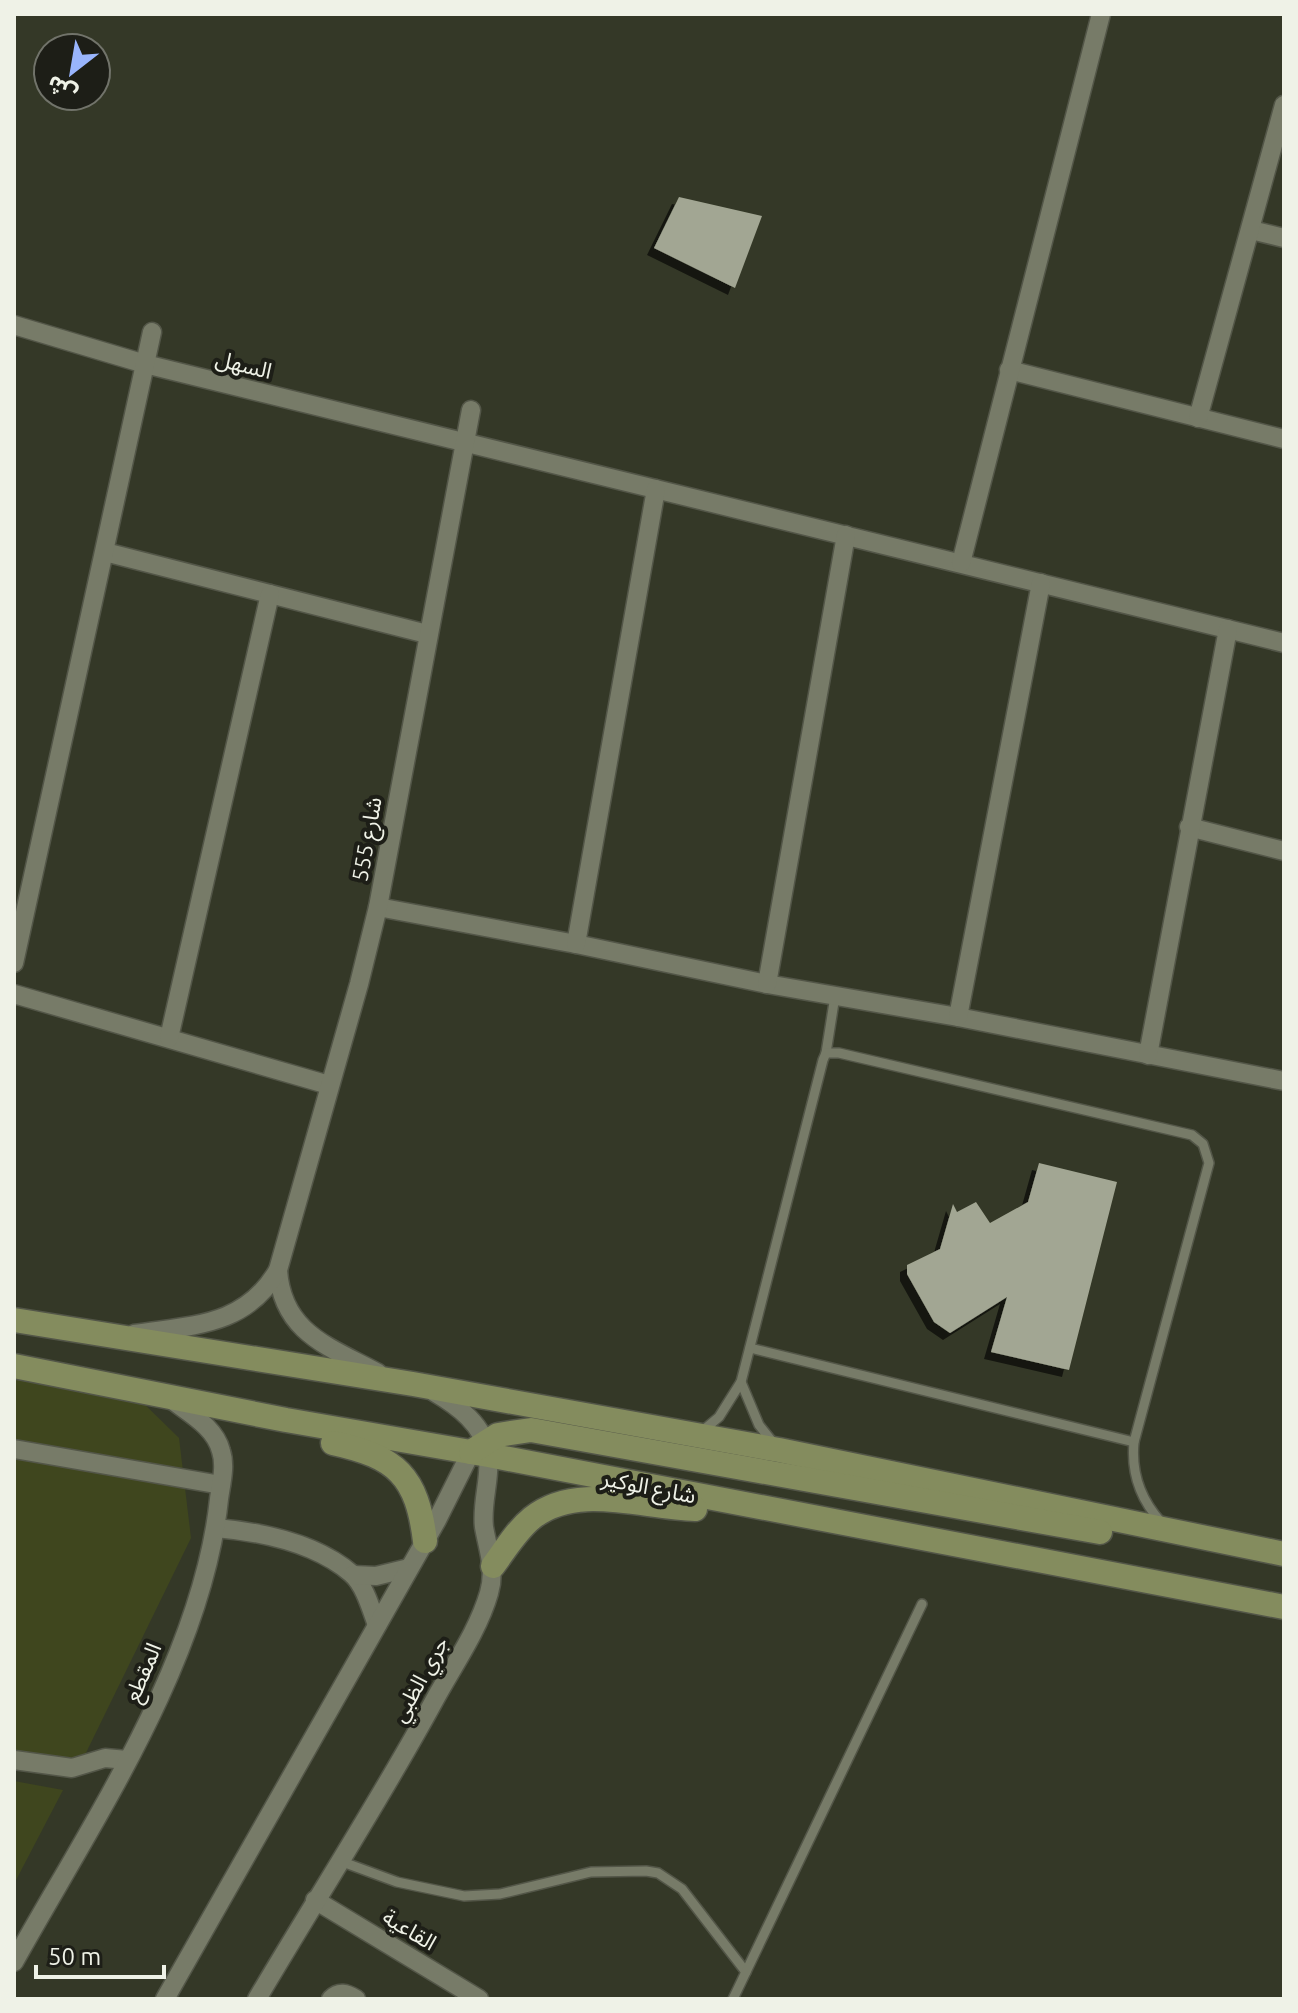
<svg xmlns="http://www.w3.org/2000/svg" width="1298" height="2013" font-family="Ubuntu,'Noto Sans Arabic',sans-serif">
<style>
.green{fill:#3f461e}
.building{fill:#a2a693;filter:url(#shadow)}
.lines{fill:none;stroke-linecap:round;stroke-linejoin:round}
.lane-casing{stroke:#535648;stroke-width:12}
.street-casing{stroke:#535648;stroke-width:21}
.secondary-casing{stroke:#535648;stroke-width:27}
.lane{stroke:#777b68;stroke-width:9}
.street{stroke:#777b68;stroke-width:18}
.secondary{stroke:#848c5e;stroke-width:24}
.labels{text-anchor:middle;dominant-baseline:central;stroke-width:8;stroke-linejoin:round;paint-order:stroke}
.street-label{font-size:22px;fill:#eff2e7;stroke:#1d1e17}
</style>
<defs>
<filter id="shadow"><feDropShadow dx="-7" dy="7" stdDeviation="0" flood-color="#0009"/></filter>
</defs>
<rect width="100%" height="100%" fill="#343827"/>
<!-- green -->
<g class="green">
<path d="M14 1378 133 1393 179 1438 191 1538 81 1763 14 1750Z"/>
<path d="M14 1781 63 1790 14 1884Z"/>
</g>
<!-- building -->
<g class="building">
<path d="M679 197 762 216 735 288 654 248Z"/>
<path d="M1039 1163 1117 1182 1069 1370 991 1352 1007 1297 950 1333 934 1322 907 1274V1265L940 1249 953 1204 957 1212 976 1202 990 1223 1028 1202Z"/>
</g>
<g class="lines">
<defs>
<g id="lane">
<path d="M826 1053 835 996"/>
<path d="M750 1348 1134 1442"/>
<path d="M741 1382 759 1425 775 1445"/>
<path d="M700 1433 719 1417 741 1382 823 1060 826 1053H839L1192 1135 1203 1144 1209 1163 1134 1442C1131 1473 1141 1500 1161 1522"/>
<path d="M340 1861 397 1882 464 1896 500 1894 591 1872 646 1871 658 1873 682 1889 746 1972"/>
<path d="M733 1999 922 1604"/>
</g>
<g id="street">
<path d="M1251 230 1284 238"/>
<path d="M14 325 145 364 1284 643"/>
<path d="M1009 370 1284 439"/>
<path d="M1198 418 1284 105"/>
<path d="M105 552 427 634"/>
<path d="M961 563 1101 14"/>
<path d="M1189 827 1284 851"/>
<path d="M378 907 576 944 767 984 958 1017 1284 1081"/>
<path d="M576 944 656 489"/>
<path d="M14 963 152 332"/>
<path d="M767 984 846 535"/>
<path d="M14 994 329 1085"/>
<path d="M958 1017 1041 583"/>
<path d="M169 1038 270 594"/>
<path d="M1148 1055 1228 629"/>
<path d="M278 1270C282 1333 330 1347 378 1373"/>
<path d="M134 1334C192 1325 245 1327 278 1270L359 984 378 907 471 410"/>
<path d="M14 1449 221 1485"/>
<path d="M216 1528C262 1532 316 1543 352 1574 365 1586 371 1609 377 1625"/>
<path d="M353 1575 376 1576 409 1568"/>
<path d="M14 1760 72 1768 105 1758 127 1760"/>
<path d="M315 1900 479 1999"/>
<path d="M14 1962C92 1822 202 1661 219 1499 221 1484 226 1466 221 1451 215 1427 190 1414 172 1400"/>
<path d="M165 1999 437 1520 471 1452"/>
<path d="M257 1999C316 1899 379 1802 434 1701 453 1666 478 1631 489 1593 496 1569 488 1550 484 1527 481 1503 491 1478 488 1454 484 1425 458 1406 434 1392"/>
<path d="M331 1999C339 1991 346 1993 356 1999"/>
</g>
<g id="secondary">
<path d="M14 1320 413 1384 779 1450 1284 1554"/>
<path d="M14 1366 286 1420 488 1455 1284 1607"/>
<path d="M333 1443C397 1457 417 1476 425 1541"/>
<path d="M471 1452 498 1435 531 1430 1100 1532"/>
<path d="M493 1566C505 1550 516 1531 532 1518 577 1482 643 1508 695 1509"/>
</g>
</defs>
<!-- lane casing -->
<use href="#lane" class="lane-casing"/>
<!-- street casing -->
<use href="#street" class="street-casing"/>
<!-- secondary casing -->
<use href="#secondary" class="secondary-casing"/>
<!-- lane -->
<use href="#lane" class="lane"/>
<!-- street -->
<use href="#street" class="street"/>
<!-- secondary -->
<use href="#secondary" class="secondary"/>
</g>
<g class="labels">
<!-- street labels -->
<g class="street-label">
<text transform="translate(244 364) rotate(14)">السهل</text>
<text transform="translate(366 839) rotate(-80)">شارع 555</text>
<text transform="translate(649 1486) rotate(11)">شارع الوكير</text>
<text transform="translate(142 1672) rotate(-67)">المقطع</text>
<text transform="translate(419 1679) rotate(-61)">جري الظبي</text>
<text transform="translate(410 1929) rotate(31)">القاعية</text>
</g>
</g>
<!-- border -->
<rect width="1298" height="2013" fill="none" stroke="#eff2e7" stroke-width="32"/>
<!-- north arrow -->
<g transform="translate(72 72) rotate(211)"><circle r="38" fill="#1d1e17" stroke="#71736a" stroke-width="2"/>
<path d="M0-6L14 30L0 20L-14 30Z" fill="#99b5fd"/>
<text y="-12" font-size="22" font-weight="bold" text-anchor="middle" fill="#eff2e7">ش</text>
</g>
<!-- scale -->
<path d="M36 1965v12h128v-12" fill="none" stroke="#eff2e7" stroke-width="4"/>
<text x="48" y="1965" font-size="24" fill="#eff2e7" stroke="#1d1e17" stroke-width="6" paint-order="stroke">50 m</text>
</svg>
